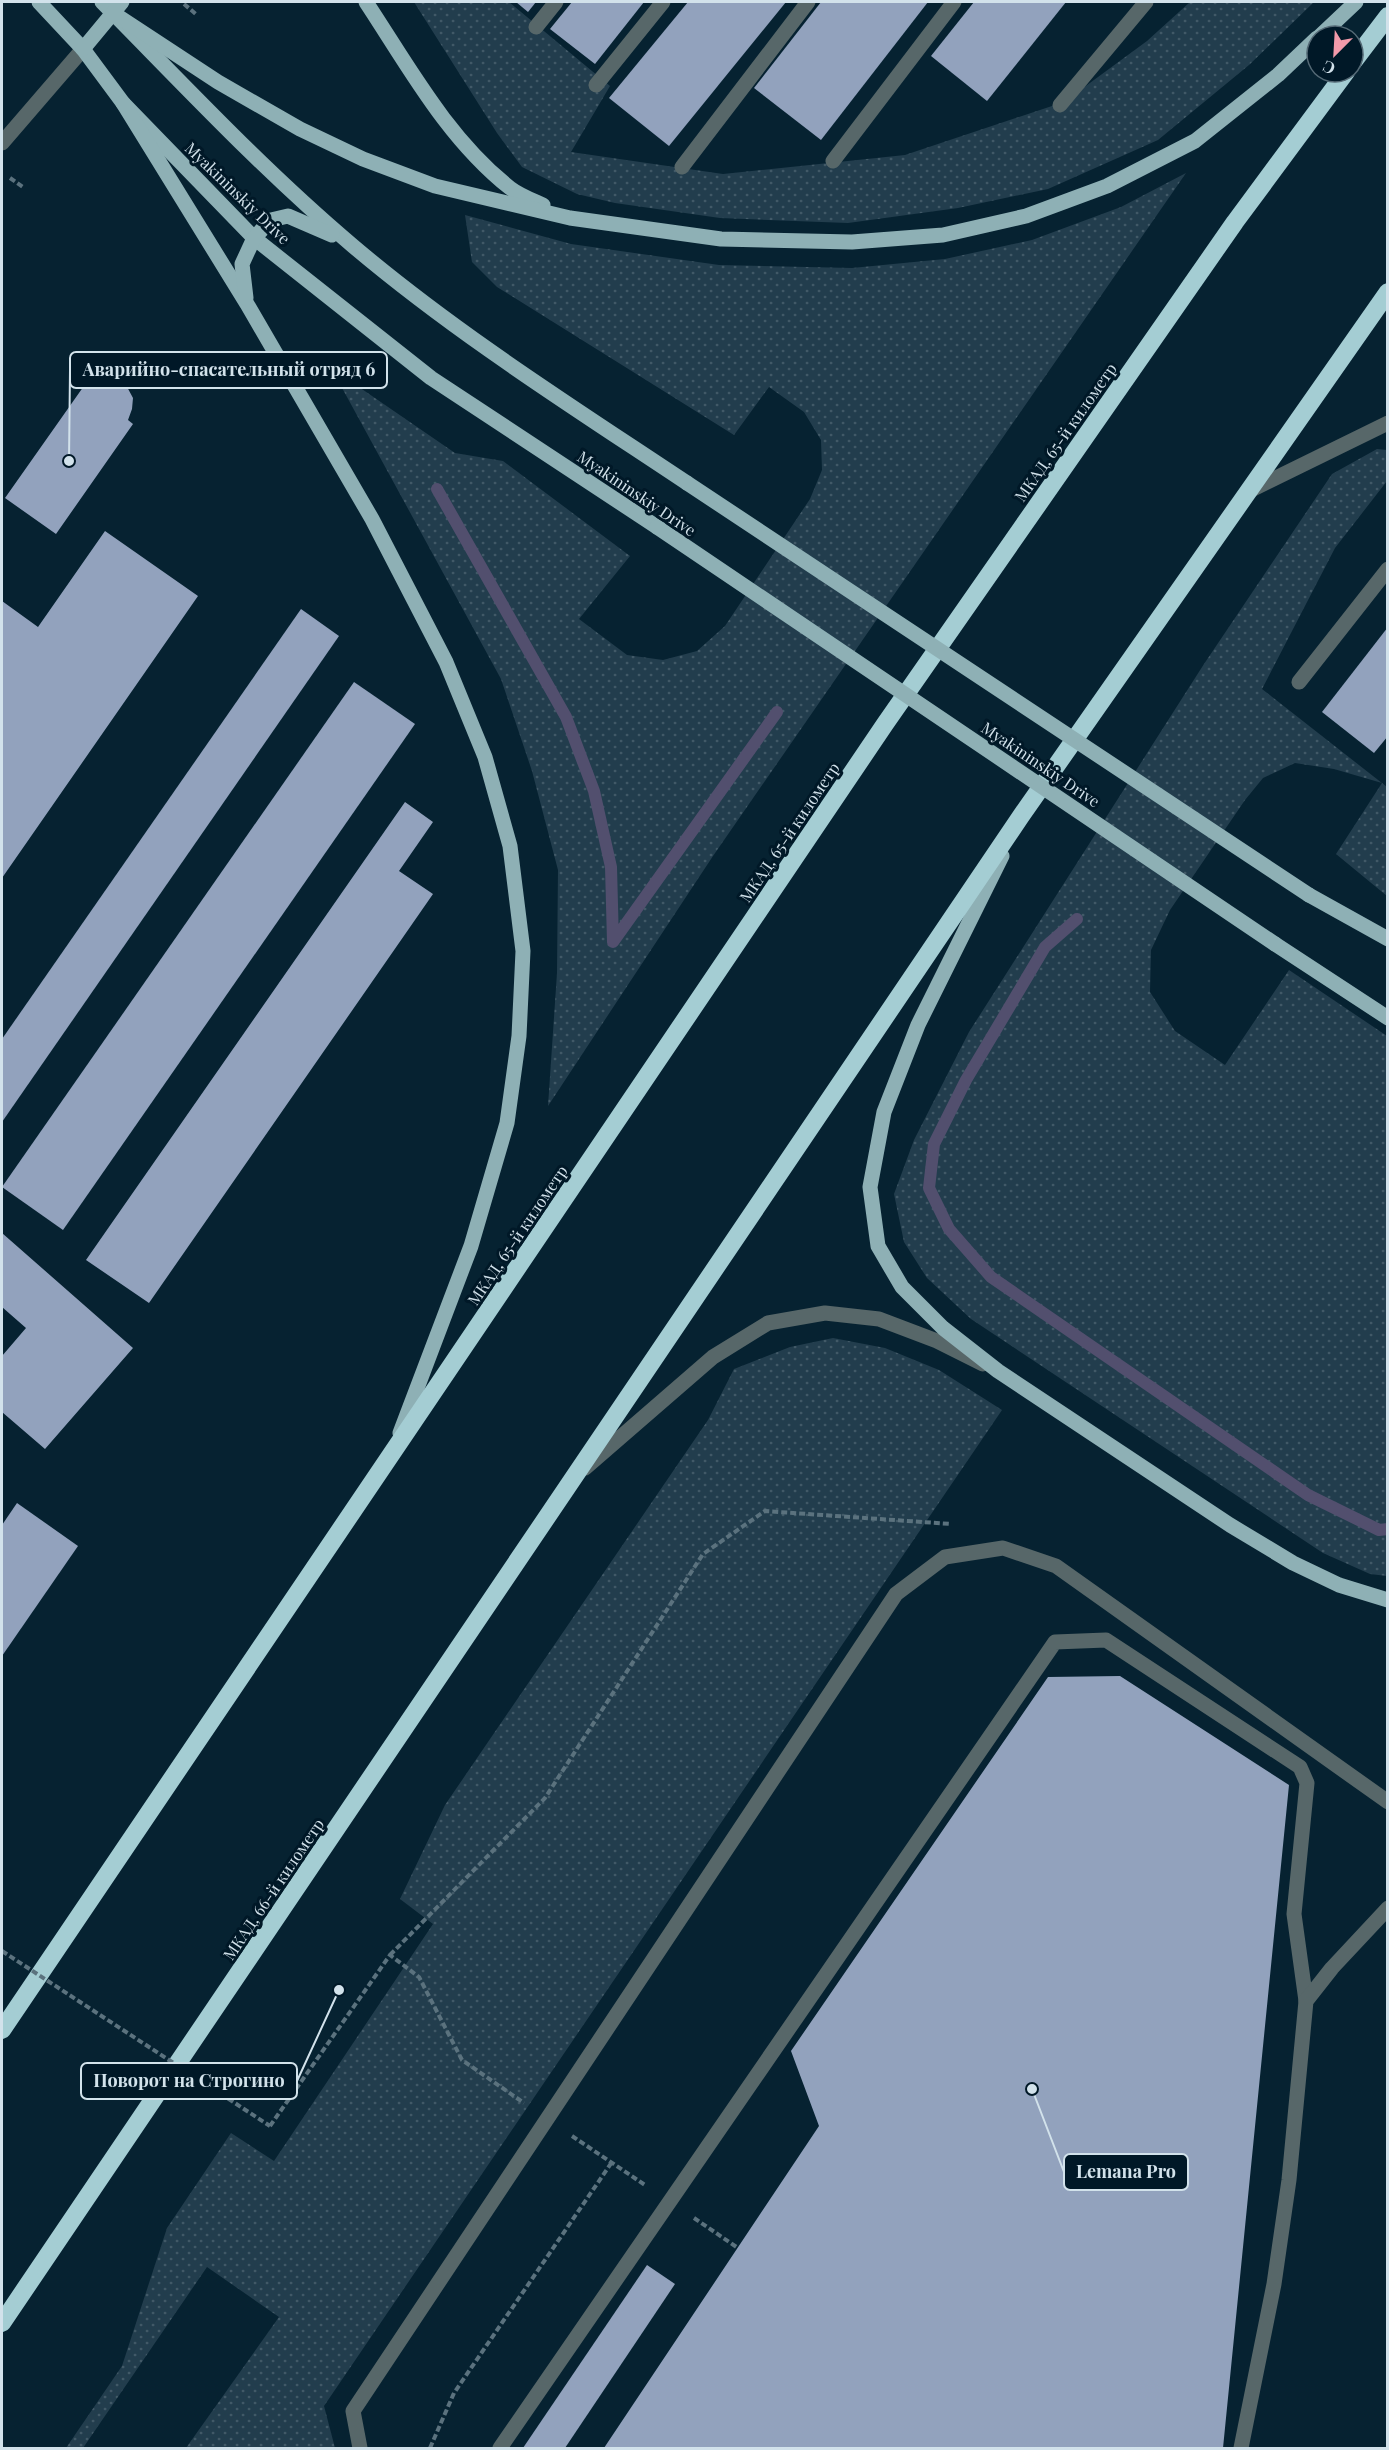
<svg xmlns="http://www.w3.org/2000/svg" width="1389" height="2450" font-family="'Playfair Display',serif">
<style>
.grass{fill:url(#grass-dots)}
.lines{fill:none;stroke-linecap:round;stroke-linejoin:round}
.stream{stroke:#524f6e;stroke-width:12}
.building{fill:#92a2bd}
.path{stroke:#5b727e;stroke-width:4;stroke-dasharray:6 3;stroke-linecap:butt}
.minor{stroke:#576769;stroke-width:15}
.major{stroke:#8eb0b5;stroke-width:15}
.highway{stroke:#a4cdd3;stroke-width:18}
.path-bridge{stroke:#5b727e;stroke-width:4;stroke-dasharray:6 3;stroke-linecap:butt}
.major-bridge{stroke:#8eb0b5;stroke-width:15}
.labels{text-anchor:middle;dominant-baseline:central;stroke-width:6;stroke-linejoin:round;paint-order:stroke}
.street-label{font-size:16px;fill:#d2e2eb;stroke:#001827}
.leader{fill:none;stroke:#d2e2eb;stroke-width:2}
.callout-dot{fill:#d2e2eb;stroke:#001827;stroke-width:2}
.callout{fill:#001827;stroke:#d2e2eb;stroke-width:2}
.callout-label{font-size:18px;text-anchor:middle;font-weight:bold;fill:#d2e2eb}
</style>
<defs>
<pattern id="grass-dots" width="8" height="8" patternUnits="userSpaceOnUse" patternTransform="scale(1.5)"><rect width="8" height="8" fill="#223d4d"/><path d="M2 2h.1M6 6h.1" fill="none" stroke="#415967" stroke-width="1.8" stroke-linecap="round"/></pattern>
</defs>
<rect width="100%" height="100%" fill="#062231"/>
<!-- grass -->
<g class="grass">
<path d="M414 2H509L610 86 571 152 723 174 905 155 1064 102 1147 41 1190 2H1314L1249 65 1158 140 1048 189 958 208 848 223 720 218 615 203 577 194 522 167 497 133Z"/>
<path d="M1186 173 713 856 548 1106 557 973 558 870 532 771 501 679 335 375 340 374 455 453 503 461 630 556 579 619 627 655 663 660 697 651 725 626 810 499 822 470 821 440 804 412 769 387 734 435 497 287 472 262 465 215 571 244 719 265 852 268 945 259 1032 240 1121 207Z"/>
<path d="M1377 449 1387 450V481L1335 548 1262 689 1387 787V896L1336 854 1382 783 1334 769 1295 763 1263 778 1245 800 1170 910 1151 950 1150 992 1175 1031 1225 1065 1289 970 1387 1036V1576L1370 1574 1323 1553 971 1319 927 1278 904 1242 894 1194 914 1140 969 1032 1204 664 1332 474Z"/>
<path d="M833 1338 885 1348 939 1370 1002 1410 324 2406 335 2448H186L279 2317 207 2267 83 2448H66L122 2366 167 2228 231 2133 274 2161 433 1924 400 1899 445 1805 708 1420 734 1369 790 1347Z"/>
</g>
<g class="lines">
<!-- stream -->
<g class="stream">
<path d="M437 489 566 717 594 791 611 867 613 942 777 712"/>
<path d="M1077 919 1045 947 966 1080 934 1144 929 1188 949 1229 991 1277 1308 1495 1379 1530 1388 1529"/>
</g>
</g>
<!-- building -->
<g class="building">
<path d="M516 2H536L528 12Z"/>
<path d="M572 2H644L595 64 550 29Z"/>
<path d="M688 2H786L669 146 609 98Z"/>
<path d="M821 2H928L821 140 754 88Z"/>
<path d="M974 2H1066L987 101 931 56Z"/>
<path d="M98 366 126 385 133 398 132 409 128 420 133 424 56 534 5 498Z"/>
<path d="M105 531 198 596 2 878V601L38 627Z"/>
<path d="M301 609 339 636 2 1122V1039Z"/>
<path d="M1388 627V736L1374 753 1322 712Z"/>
<path d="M354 682 415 724 63 1230 2 1187Z"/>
<path d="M405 802 433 822 399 871 433 894 149 1303 86 1260Z"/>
<path d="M2 1233 133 1348 45 1449 2 1412V1356L26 1328 2 1307Z"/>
<path d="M17 1503 78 1546 2 1656V1525Z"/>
<path d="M1120 1676 1289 1785 1223 2448H604L819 2126 791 2051 1048 1677Z"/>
<path d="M647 2265 675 2284 565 2448H523Z"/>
</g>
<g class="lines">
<!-- path -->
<g class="path">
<path d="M184 4 197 15"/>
<path d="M10 178 23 187"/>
<path d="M390 1955 545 1798 703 1554 765 1511 951 1524"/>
<path d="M270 2126 390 1955 419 1977 462 2060 524 2103"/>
<path d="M572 2136 645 2185"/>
<path d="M694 2218 738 2248"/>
<path d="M430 2448 454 2393 612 2162"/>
</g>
<!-- minor -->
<g class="minor">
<path d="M536 27 556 2"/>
<path d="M596 85 663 2"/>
<path d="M1060 105 1146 2"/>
<path d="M2 143 83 49"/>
<path d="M833 161 954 2"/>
<path d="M682 167 808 2"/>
<path d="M1247 492 1388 423"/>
<path d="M1299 682 1388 569"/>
<path d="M585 1468 713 1357 768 1323 825 1313 879 1319 937 1341 983 1364"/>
<path d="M360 2448 353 2411 896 1594 945 1557 1003 1548 1056 1566 1388 1802"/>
<path d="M500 2448 1055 1642 1106 1640 1300 1767 1307 1783 1294 1914 1306 2001"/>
<path d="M1241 2448 1274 2284 1289 2180 1306 2001 1332 1968 1388 1908"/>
</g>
<!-- major -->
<g class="major">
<path d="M39 2 83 49 123 103 254 238 431 378 657 527"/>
<path d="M102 2C184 85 263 170 353 246 457 334 573 407 687 483"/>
<path d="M366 2C409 67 447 138 510 188 519 195 532 200 543 205"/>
<path d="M113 13 218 82 300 129 363 159 435 186 570 218 721 239 852 242 943 235 1026 216 1107 186 1195 141 1278 75 1317 38"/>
<path d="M1320 36 1356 2"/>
<path d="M83 49 122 2"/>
<path d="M123 103 247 304 372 519 446 662 485 757 510 846 523 951 519 1036 507 1123 471 1246 400 1433"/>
<path d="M246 298 242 264 254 238 271 220 288 216 332 235"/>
<path d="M1002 856 918 1025 884 1112 870 1187 878 1246 902 1287 943 1328 998 1371 1230 1525 1293 1563 1339 1585 1388 1600"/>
<path d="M1309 895 1388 939"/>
<path d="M1275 944 1388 1018"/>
</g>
<!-- highway -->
<g class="highway">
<path d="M1353 62 1388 16"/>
<path d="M2 2030 885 724 1235 222 1346 72"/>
<path d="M2 2323 1021 816 1388 292"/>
</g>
<!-- path-bridge -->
<path class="path-bridge" d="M2 1951 270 2126"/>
<!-- major-bridge -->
<g class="major-bridge">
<path d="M687 483 1309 895"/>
<path d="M657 527 1275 944"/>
</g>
</g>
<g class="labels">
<!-- street labels -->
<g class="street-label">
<text transform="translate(238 193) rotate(44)">Myakininskiy Drive</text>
<text transform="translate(1065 432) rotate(-55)">МКАД, 65-й километр</text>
<text transform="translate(637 493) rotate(34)">Myakininskiy Drive</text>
<text transform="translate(1041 764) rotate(34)">Myakininskiy Drive</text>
<text transform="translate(789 832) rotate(-56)">МКАД, 65-й километр</text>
<text transform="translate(517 1235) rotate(-56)">МКАД, 65-й километр</text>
<text transform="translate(273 1889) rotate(-56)">МКАД, 66-й километр</text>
</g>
</g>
<!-- callouts -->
<path class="leader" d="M69 461L70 370M339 1990L297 2081M1032 2089L1064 2172"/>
<g class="callout-dot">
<circle cx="69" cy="461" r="6"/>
<circle cx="339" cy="1990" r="6"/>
<circle cx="1032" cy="2089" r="6"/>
</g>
<g class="callout">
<rect x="70" y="352" width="317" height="36" rx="6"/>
<rect x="81" y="2063" width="216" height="36" rx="6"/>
<rect x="1064" y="2154" width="124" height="36" rx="6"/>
</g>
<g class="callout-label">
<text x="229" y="376">Аварийно-спасательный отряд 6</text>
<text x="189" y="2087">Поворот на Строгино</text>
<text x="1126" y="2178">Lemana Pro</text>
</g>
<!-- border -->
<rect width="1389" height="2450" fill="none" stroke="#d2e2eb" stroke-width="6"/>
<!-- north arrow -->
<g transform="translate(1335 54) rotate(204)"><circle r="28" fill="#001827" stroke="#546975" stroke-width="1.5"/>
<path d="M0-4.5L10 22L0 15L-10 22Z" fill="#f39aaa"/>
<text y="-9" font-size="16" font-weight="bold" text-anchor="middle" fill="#d2e2eb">С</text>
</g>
</svg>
